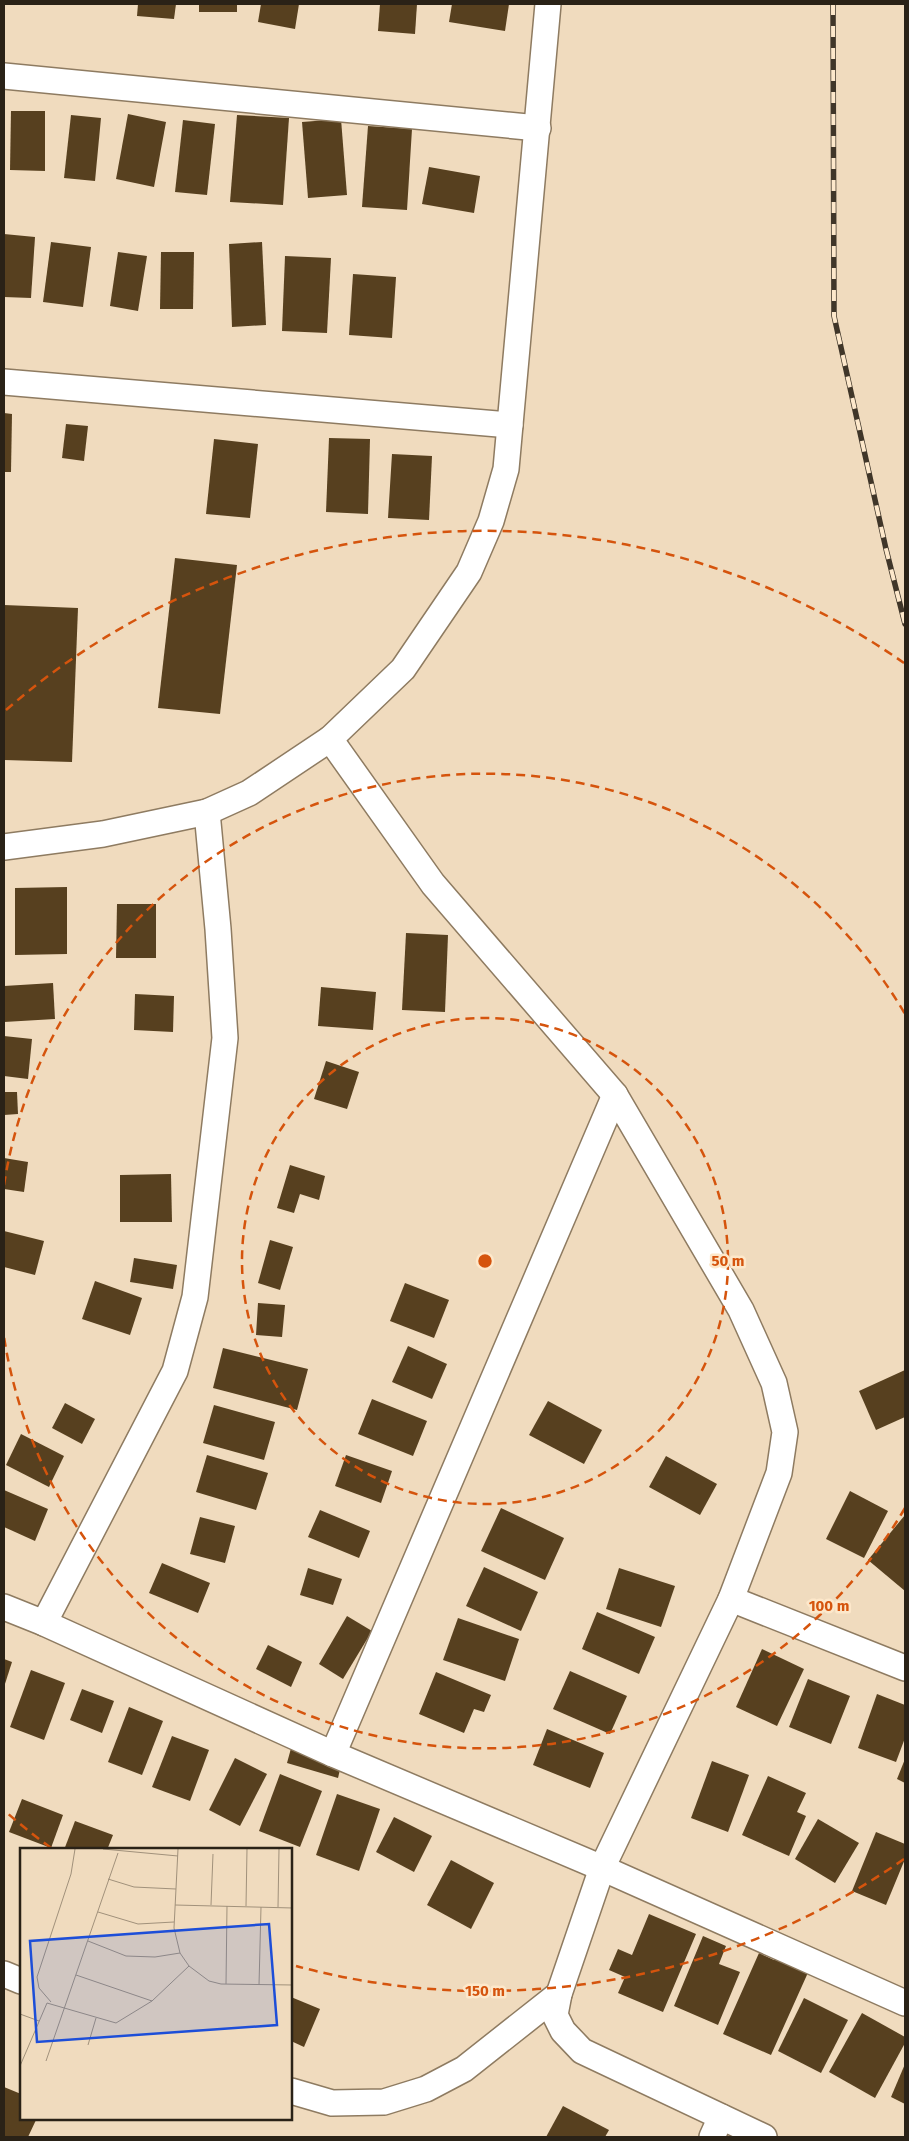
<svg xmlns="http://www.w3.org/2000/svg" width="909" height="2141" font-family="'Fira Sans',sans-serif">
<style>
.building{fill:#57401f}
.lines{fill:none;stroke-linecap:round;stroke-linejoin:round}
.street-casing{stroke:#8e7b61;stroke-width:28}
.street{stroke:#fff;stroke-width:25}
.rail-casing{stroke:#403629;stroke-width:5.5}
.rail{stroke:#fde8cb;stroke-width:4;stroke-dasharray:11;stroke-linecap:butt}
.ring{fill:none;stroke:#d5540d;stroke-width:2.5;stroke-dasharray:9 6}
.inset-road{fill:none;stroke:#a1917b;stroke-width:1}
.view{fill:#1d4ed8;fill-opacity:0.15;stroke:#1d4ed8;stroke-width:2.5}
.inset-edge{fill:none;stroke:#2a2217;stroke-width:2.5}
.centre{fill:#d5540d;stroke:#fde8cb;stroke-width:2.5}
.ring-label{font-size:15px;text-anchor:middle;font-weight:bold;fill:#d5540d;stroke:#fde8cb;stroke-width:5;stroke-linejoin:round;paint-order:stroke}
</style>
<rect width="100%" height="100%" fill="#f0dbbe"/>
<!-- building -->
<g class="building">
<path d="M138 4H176L174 19 137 16Z"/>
<rect x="199" y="4" width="38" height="8"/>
<path d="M261 4H299L295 29 258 22Z"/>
<path d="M380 4H417L415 34 378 31Z"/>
<path d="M452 4H509L505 31 449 22Z"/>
<path d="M11 111H45V171L10 170Z"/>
<path d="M128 114 166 122 154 187 116 179Z"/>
<path d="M71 115 101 118 95 181 64 178Z"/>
<path d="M237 115 289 118 283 205 230 202Z"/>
<path d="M341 119 347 195 308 198 302 122Z"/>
<path d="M183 120 215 124 207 195 175 192Z"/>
<path d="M368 126 412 129 407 210 362 207Z"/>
<path d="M429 167 480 176 474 213 422 204Z"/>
<path d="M4 234 35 237 31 298 4 297Z"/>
<path d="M51 242 91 247 83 307 43 302Z"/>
<path d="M262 242 266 325 232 327 229 244Z"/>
<path d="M118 252 147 256 138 311 110 306Z"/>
<path d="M161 252H194L193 309H160Z"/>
<path d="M285 256 331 258 327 333 282 331Z"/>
<path d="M353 274 396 277 392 338 349 335Z"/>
<path d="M4 413 12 414 11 472H4Z"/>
<path d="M66 424 88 426 84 461 62 458Z"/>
<path d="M329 438 370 439 368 514 326 512Z"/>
<path d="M214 439 258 444 250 518 206 514Z"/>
<path d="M392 454 432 456 429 520 388 518Z"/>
<path d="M175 558 237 565 220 714 158 708Z"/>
<path d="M4 605 78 608 72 762 4 760Z"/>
<path d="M67 887V954L15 955V888Z"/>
<path d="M117 904H156V958H116Z"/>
<path d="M406 933 448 935 445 1012 402 1010Z"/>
<path d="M53 983 55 1019 4 1022V986Z"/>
<path d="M321 987 376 992 373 1030 318 1026Z"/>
<path d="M135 994 174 996 173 1032 134 1030Z"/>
<path d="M4 1036 32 1039 28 1079 4 1076Z"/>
<path d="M326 1061 359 1072 347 1109 314 1099Z"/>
<path d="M4 1092H17L18 1114 4 1115Z"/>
<path d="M4 1158 28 1162 24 1192 4 1189Z"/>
<path d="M290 1165 325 1176 319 1200 300 1194 294 1213 277 1208Z"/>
<path d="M171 1174 172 1222H120V1175Z"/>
<path d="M4 1231 44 1241 35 1275 4 1267Z"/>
<path d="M270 1240 293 1247 280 1290 258 1283Z"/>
<path d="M134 1258 177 1265 173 1289 130 1282Z"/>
<path d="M95 1281 142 1298 130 1335 82 1319Z"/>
<path d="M405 1283 449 1300 434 1338 390 1321Z"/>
<path d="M258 1303 285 1305 282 1337 256 1335Z"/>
<path d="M408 1346 447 1364 432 1399 392 1382Z"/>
<path d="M223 1348 308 1369 297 1410 213 1388Z"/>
<path d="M905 1370V1417L876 1430 859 1391Z"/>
<path d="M372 1399 427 1421 413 1456 358 1434Z"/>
<path d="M548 1401 602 1430 584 1464 529 1435Z"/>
<path d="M65 1403 95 1419 82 1444 52 1428Z"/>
<path d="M214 1405 275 1422 264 1460 203 1443Z"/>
<path d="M21 1434 64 1456 49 1487 6 1465Z"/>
<path d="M207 1455 268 1473 256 1510 196 1492Z"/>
<path d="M346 1455 392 1471 381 1503 335 1486Z"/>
<path d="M666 1456 717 1484 700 1515 649 1487Z"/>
<path d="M4 1490 48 1509 35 1541 4 1527Z"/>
<path d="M850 1491 888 1511 864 1558 826 1539Z"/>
<path d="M501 1508 564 1538 545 1580 481 1551Z"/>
<path d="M320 1510 370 1531 359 1558 308 1537Z"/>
<path d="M905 1515V1591L868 1560Z"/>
<path d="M200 1517 235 1526 225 1563 190 1554Z"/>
<path d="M162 1563 210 1583 198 1613 149 1593Z"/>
<path d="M484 1567 538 1592 521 1631 466 1606Z"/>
<path d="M308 1568 342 1579 333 1605 300 1595Z"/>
<path d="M619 1568 675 1586 661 1627 606 1609Z"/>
<path d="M597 1612 655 1637 639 1674 582 1649Z"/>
<path d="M347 1616 372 1631 343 1679 319 1664Z"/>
<path d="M458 1618 519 1639 505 1681 443 1660Z"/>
<path d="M268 1645 302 1662 291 1687 256 1669Z"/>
<path d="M762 1649 804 1669 777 1726 736 1707Z"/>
<path d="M4 1659 12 1662 4 1687Z"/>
<path d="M31 1670 65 1683 44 1740 10 1727Z"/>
<path d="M570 1671 627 1696 610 1734 553 1709Z"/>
<path d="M436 1672 491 1695 484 1712 474 1709 464 1733 419 1714Z"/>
<path d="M808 1679 850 1696 831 1744 789 1727Z"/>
<path d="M82 1689 114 1701 102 1733 70 1720Z"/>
<path d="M877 1694 905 1705V1738L896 1762 858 1748Z"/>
<path d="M129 1707 163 1721 142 1775 108 1762Z"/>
<path d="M547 1729 604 1753 590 1788 533 1765Z"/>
<path d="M172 1736 209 1750 190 1801 152 1787Z"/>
<path d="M293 1741 343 1757 338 1778 287 1763Z"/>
<path d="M235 1758 267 1774 240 1826 209 1810Z"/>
<path d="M905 1759V1783L897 1779Z"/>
<path d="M712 1761 749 1775 728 1832 691 1818Z"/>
<path d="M280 1774 322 1791 300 1847 259 1831Z"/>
<path d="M768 1776 806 1793 797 1812 806 1816 789 1856 742 1835Z"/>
<path d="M337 1794 380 1809 359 1871 316 1855Z"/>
<path d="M22 1799 63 1815 51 1848 9 1832Z"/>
<path d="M394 1817 432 1836 414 1872 376 1852Z"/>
<path d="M818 1819 859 1843 835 1883 795 1859Z"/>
<path d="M75 1821 113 1835 107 1850H64Z"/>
<path d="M876 1832 905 1844V1859L886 1905 852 1891Z"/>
<path d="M451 1860 494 1883 471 1929 427 1905Z"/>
<path d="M649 1914 696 1934 663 2012 618 1993 625 1977 609 1970 618 1949 632 1955Z"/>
<path d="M703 1936 726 1946 719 1964 740 1972 718 2025 674 2006Z"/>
<path d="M782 1943 815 1957 771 2055 723 2034 759 1953 774 1960Z"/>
<path d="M291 1997 320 2009 304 2047 291 2041Z"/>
<path d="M804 1998 848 2020 821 2073 778 2051Z"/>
<path d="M862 2013 905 2037V2043L875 2098 829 2072Z"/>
<path d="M905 2064V2104L891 2097Z"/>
<path d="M4 2087 21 2094V2120H36L28 2137H4Z"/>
<path d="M563 2106 609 2130 605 2137H546Z"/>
</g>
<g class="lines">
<defs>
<g id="street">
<path d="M4 76 538 128"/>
<path d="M4 382 510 425"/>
<path d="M330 739 433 884 615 1095 741 1310 774 1383 785 1432 779 1473 731 1599 602 1868 559 1994 555 2015 563 2031 582 2051 764 2137"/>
<path d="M4 847 103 834 207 812 249 793 330 739 403 669 469 572 491 521 506 469 548 4"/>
<path d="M731 1599 905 1668"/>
<path d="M4 1607 44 1623 333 1754 602 1868 905 2003"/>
<path d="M44 1623 175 1371 195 1297 225 1038 218 929 207 812"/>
<path d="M333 1754 615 1095"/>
<path d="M4 1974 21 1981"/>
<path d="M291 2091 332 2103 384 2102 426 2089 464 2069 559 1994"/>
<path d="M712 2137 721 2117"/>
</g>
</defs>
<!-- street casing -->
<use href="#street" class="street-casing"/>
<!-- street -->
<use href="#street" class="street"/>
<defs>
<path id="rail" d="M833 4 834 316 886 549 905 624"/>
</defs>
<!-- rail casing -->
<use href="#rail" class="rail-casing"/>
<!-- rail -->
<use href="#rail" class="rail"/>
</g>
<!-- distance rings -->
<g class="ring">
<circle cx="485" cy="1261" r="243"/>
<path d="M905 1508A487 487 0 0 1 4 1337M4 1185A487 487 0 0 1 905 1014"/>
<path d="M904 1859A730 730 0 0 1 296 1966M51 1848A730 730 0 0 1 6 1812M6 710A730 730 0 0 1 904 663"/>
</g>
<!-- overview -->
<g transform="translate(20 1848)">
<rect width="272" height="272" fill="#f0dbbe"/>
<path class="inset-road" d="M83 1 158 8M158 1 154 80 160 105 169 118 189 133 201 136 273 137M88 31 114 39 156 41M155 57 273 60M191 57 193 6M226 58 227 1M258 59 259 1M78 64 118 76 154 74M68 93 106 108 135 109 160 105M56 127 132 153M206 136 207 58M239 137 241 59M31 154 19 140 17 129 51 26 55 1M0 166 19 173M68 197 76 170M26 213 98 5M0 218 27 155 96 175 132 153 169 118"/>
<path class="view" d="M249 76 257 177 17 194 10 93Z"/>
<rect width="272" height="272" class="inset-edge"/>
</g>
<circle cx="485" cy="1261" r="8" class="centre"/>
<g class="ring-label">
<text x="728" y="1266">50 m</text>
<text x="829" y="1611">100 m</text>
<text x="485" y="1996">150 m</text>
</g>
<!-- border -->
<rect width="909" height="2141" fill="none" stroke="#2a2217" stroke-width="10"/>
</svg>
